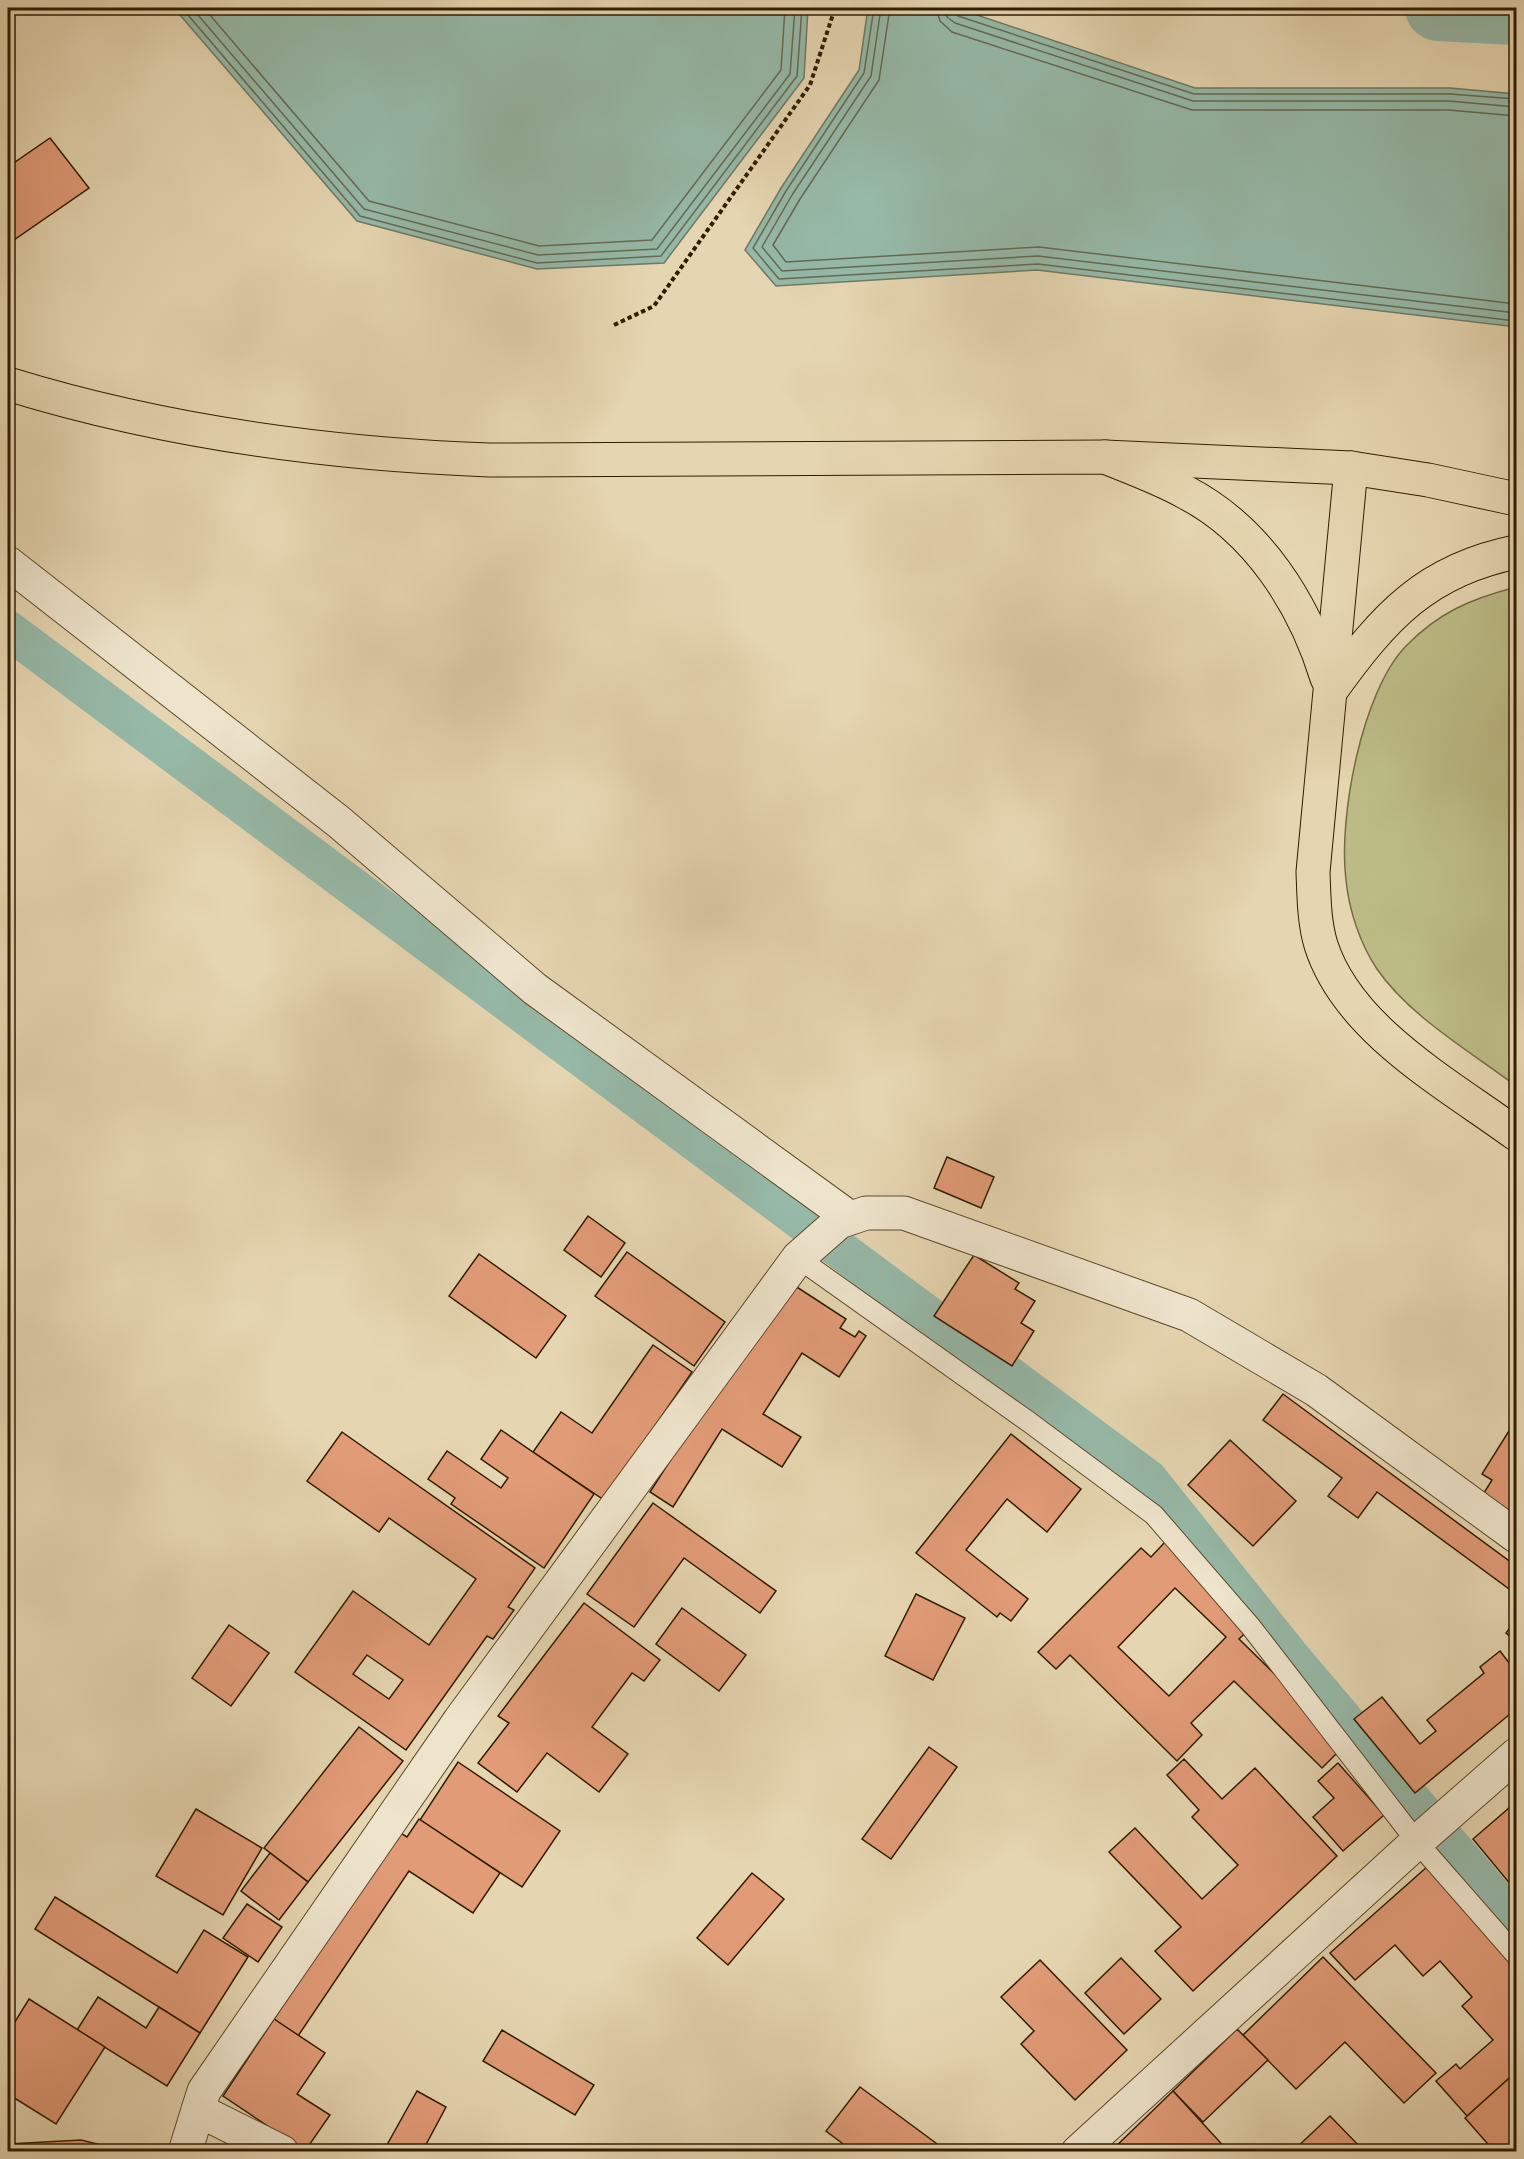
<svg xmlns="http://www.w3.org/2000/svg" width="1524" height="2159" font-family="Vollkorn,serif">
<style>
.green{fill:#bcbb86;stroke:#766c43;stroke-width:1.5}
.water{fill:#96b9a8;stroke:#6e7a65;stroke-width:1.5}
.lines{fill:none;stroke-linecap:round;stroke-linejoin:round}
.shore{stroke:#646a54;stroke-width:1.5}
.canal{stroke:#96b9a8;stroke-width:39}
.river{stroke:#96b9a8;stroke-width:66}
.building{fill:#e19b77;stroke:#311c00;stroke-width:1.5;fill-rule:evenodd}
.service-casing{stroke:#5e4a2c;stroke-width:22}
.minor-casing{stroke:#5e4a2c;stroke-width:35}
.primary-casing{stroke:#311c00;stroke-width:35}
.trunk-casing{stroke:#311c00;stroke-width:35}
.path{stroke:#311c00;stroke-width:4;stroke-dasharray:4.5 3;stroke-linecap:butt}
.service{stroke:#eee4cc;stroke-width:20}
.minor{stroke:#eee4cc;stroke-width:33}
.primary{stroke:#e5d5b0;stroke-width:33}
.trunk{stroke:#e5d5b0;stroke-width:33}
</style>
<rect width="100%" height="100%" fill="#e5d5b0"/>
<filter id="stains"><feTurbulence type="fractalNoise" baseFrequency=".00333" numOctaves="4"/><feColorMatrix values="0 0 0 0 .2 0 0 0 0 .09 0 0 0 0 .02 0 0 0 .5 -.17"/></filter>
<radialGradient id="worn" r=".72"><stop offset=".6" stop-color="#630" stop-opacity="0"/><stop offset="1" stop-color="#630" stop-opacity=".3"/></radialGradient>
<!-- green -->
<path class="green" d="M1516 587V1086C1471 1052 1409 1016 1377 969 1360 944 1349 910 1346 880 1338 818 1362 691 1406 646 1439 612 1471 599 1516 587Z"/>
<!-- water -->
<g class="water">
<path d="M174 8H808L804 78 664 263 537 269 357 221Z"/>
<path d="M868 8H945L968 12 1195 88H1450L1516 94V327L1037 270 776 286 745 250 781 188 859 70Z"/>
</g>
<g class="lines">
<!-- shore -->
<g class="shore">
<path d="M182 8 360 216 537 263 661 256 797 76 802 8"/>
<path d="M192 8 364 209 538 255 657 249 790 74 795 8"/>
<path d="M204 8 369 201 539 246 652 240 781 70 785 8"/>
<path d="M874 8 864 73 786 191 753 248 779 279 1038 264 1516 321"/>
<path d="M881 8 871 76 792 195 762 247 782 271 1038 256 1516 313"/>
<path d="M890 8 879 80 800 199 773 245 786 262 1039 247 1516 304"/>
<path d="M936 8 940 21 952 32 1192 110H1449L1516 116"/>
<path d="M945 8 947 17 955 23 1193 101H1449L1516 107"/>
<path d="M953 8 958 16 1194 94H1450L1516 99"/>
</g>
<!-- canal -->
<path class="canal" d="M8 630 1148 1479 1289 1655 1516 1923"/>
<!-- river -->
<path class="river" d="M1438 8 1516 12"/>
</g>
<!-- building -->
<g class="building">
<path d="M50 138 89 188 8 244V167Z"/>
<path d="M947 1157 994 1177 981 1208 934 1188Z"/>
<path d="M588 1216 625 1243 601 1277 564 1250Z"/>
<path d="M627 1252 725 1322 694 1366 595 1296Z"/>
<path d="M479 1254 566 1316 536 1358 449 1296Z"/>
<path d="M974 1255 1019 1283 1015 1289 1035 1301 1021 1323 1034 1331 1012 1366 934 1316Z"/>
<path d="M786 1280 846 1319 840 1328 855 1337 859 1331 866 1336 839 1377 802 1353 763 1414 801 1437 782 1467 722 1429 673 1507 650 1492Z"/>
<path d="M653 1345 692 1372 604 1500 533 1452 561 1412 592 1433Z"/>
<path d="M1283 1394 1516 1566V1594L1377 1492 1358 1518 1328 1496 1342 1478 1263 1420Z"/>
<path d="M1512 1426 1516 1429V1511L1513 1516 1482 1496 1492 1480 1482 1474Z"/>
<path d="M501 1430 594 1494 544 1568 451 1504 455 1498 428 1479 447 1451 501 1488 508 1478 481 1459Z"/>
<path d="M342 1432 535 1568 508 1607 514 1610 493 1639 487 1636 406 1750 295 1672 353 1591 429 1645 476 1579 389 1518 379 1532 307 1481ZM367 1655 403 1680 389 1699 353 1674Z"/>
<path d="M1011 1434 1081 1489 1047 1532 1007 1499 966 1550 1028 1599 1011 1621 1000 1613 997 1617 916 1553Z"/>
<path d="M1230 1440 1296 1501 1253 1546 1188 1485Z"/>
<path d="M653 1503 776 1591 760 1613 684 1558 634 1627 587 1594Z"/>
<path d="M1165 1542 1257 1622 1239 1639 1346 1744 1322 1768 1234 1681 1191 1723 1202 1735 1177 1761 1070 1655 1056 1669 1038 1652 1141 1548 1151 1557ZM1175 1588 1226 1637 1169 1696 1118 1647Z"/>
<path d="M916 1594 965 1618 933 1680 885 1656Z"/>
<path d="M584 1603 660 1660 644 1681 632 1673 592 1727 628 1754 599 1792 547 1753 517 1792 478 1763 509 1723 498 1716Z"/>
<path d="M682 1608 746 1655 719 1691 656 1644Z"/>
<path d="M1516 1619V1641L1506 1633Z"/>
<path d="M229 1625 269 1653 231 1706 192 1678Z"/>
<path d="M1500 1651 1516 1672V1709L1415 1793 1354 1719 1382 1697 1420 1744 1436 1731 1427 1720 1484 1673 1480 1667Z"/>
<path d="M359 1727 403 1761 308 1882 264 1848Z"/>
<path d="M929 1747 957 1767 891 1859 862 1839Z"/>
<path d="M1184 1759 1222 1799 1255 1768 1337 1856 1193 1991 1155 1951 1181 1927 1109 1852 1135 1828 1202 1899 1238 1865 1192 1817 1199 1810 1167 1775Z"/>
<path d="M458 1762 560 1831 522 1887 420 1820Z"/>
<path d="M1338 1763 1384 1815 1343 1851 1313 1817 1334 1798 1318 1781Z"/>
<path d="M1516 1802V1891L1473 1839Z"/>
<path d="M196 1809 262 1848 223 1915 156 1876Z"/>
<path d="M419 1819 500 1873 473 1913 409 1871 298 2036 274 2019 399 1832 407 1837Z"/>
<path d="M270 1853 308 1882 279 1920 241 1891Z"/>
<path d="M1428 1866 1516 1965V2072L1467 2116 1436 2081 1456 2064 1460 2069 1493 2040 1462 2006 1472 1997 1440 1961 1423 1976 1395 1945 1355 1980 1330 1953Z"/>
<path d="M752 1873 784 1899 728 1965 697 1938Z"/>
<path d="M55 1897 177 1973 204 1930 248 1957 200 2033 35 1929Z"/>
<path d="M247 1904 282 1927 258 1962 223 1938Z"/>
<path d="M1323 1957 1436 2073 1404 2103 1345 2042 1296 2089 1243 2035Z"/>
<path d="M1121 1958 1161 1999 1124 2034 1085 1993Z"/>
<path d="M1040 1960 1127 2050 1075 2100 1021 2044 1034 2031 1001 1997Z"/>
<path d="M98 1997 146 2028 159 2007 200 2033 167 2086 77 2030Z"/>
<path d="M29 1999 105 2047 56 2124 8 2094V2033Z"/>
<path d="M274 2019 325 2053 297 2094 330 2115 305 2151 223 2096Z"/>
<path d="M1237 2029 1268 2060 1203 2122 1173 2091Z"/>
<path d="M502 2030 594 2085 575 2115 483 2061Z"/>
<path d="M1516 2072V2152H1495L1465 2118Z"/>
<path d="M860 2087 948 2152H854L826 2131Z"/>
<path d="M417 2091 446 2107 422 2152H383Z"/>
<path d="M1173 2091 1229 2152H1191L1185 2145 1179 2152H1110Z"/>
<path d="M1330 2116 1365 2152H1292Z"/>
<path d="M81 2140 129 2152H8V2144Z"/>
<path d="M227 2146 239 2152H224Z"/>
</g>
<g class="lines">
<defs>
<path id="service" d="M798 1258 1029 1422 1154 1515 1251 1627 1417 1842 1516 1955"/>
<g id="minor">
<path d="M8 563 339 822 535 989 850 1218"/>
<path d="M198 2110 282 2152"/>
<path d="M185 2152 204 2091 460 1720 798 1258 839 1222 866 1213H904L1189 1315 1316 1390 1516 1536"/>
<path d="M1078 2152 1419 1840 1516 1755"/>
</g>
<path id="primary" d="M8 384C164 432 326 454 489 460L1105 457 1351 468 1428 480 1516 499"/>
<g id="trunk">
<path d="M1105 457C1132 468 1160 478 1185 492 1257 529 1304 603 1327 678"/>
<path d="M1351 468 1313 872C1314 897 1314 922 1321 945 1348 1030 1448 1084 1516 1134"/>
<path d="M1332 689C1384 617 1426 570 1516 552"/>
</g>
</defs>
<!-- service casing -->
<use href="#service" class="service-casing"/>
<!-- minor casing -->
<use href="#minor" class="minor-casing"/>
<!-- primary casing -->
<use href="#primary" class="primary-casing"/>
<!-- trunk casing -->
<use href="#trunk" class="trunk-casing"/>
<!-- path -->
<path class="path" d="M614 325 654 306 810 85 835 8"/>
<!-- service -->
<use href="#service" class="service"/>
<!-- minor -->
<use href="#minor" class="minor"/>
<!-- primary -->
<use href="#primary" class="primary"/>
<!-- trunk -->
<use href="#trunk" class="trunk"/>
</g>
<!-- margin -->
<rect width="1524" height="2159" fill="none" stroke="#e5d5b0" stroke-width="30"/>
<rect x="9" y="9" width="1506" height="2141" fill="none" stroke="#311c00" stroke-width="3"/>
<rect x="15" y="15" width="1494" height="2129" fill="none" stroke="#311c00" stroke-width="1.5"/>
<rect width="100%" height="100%" filter="url(#stains)"/>
<rect width="100%" height="100%" fill="url(#worn)"/>
</svg>
